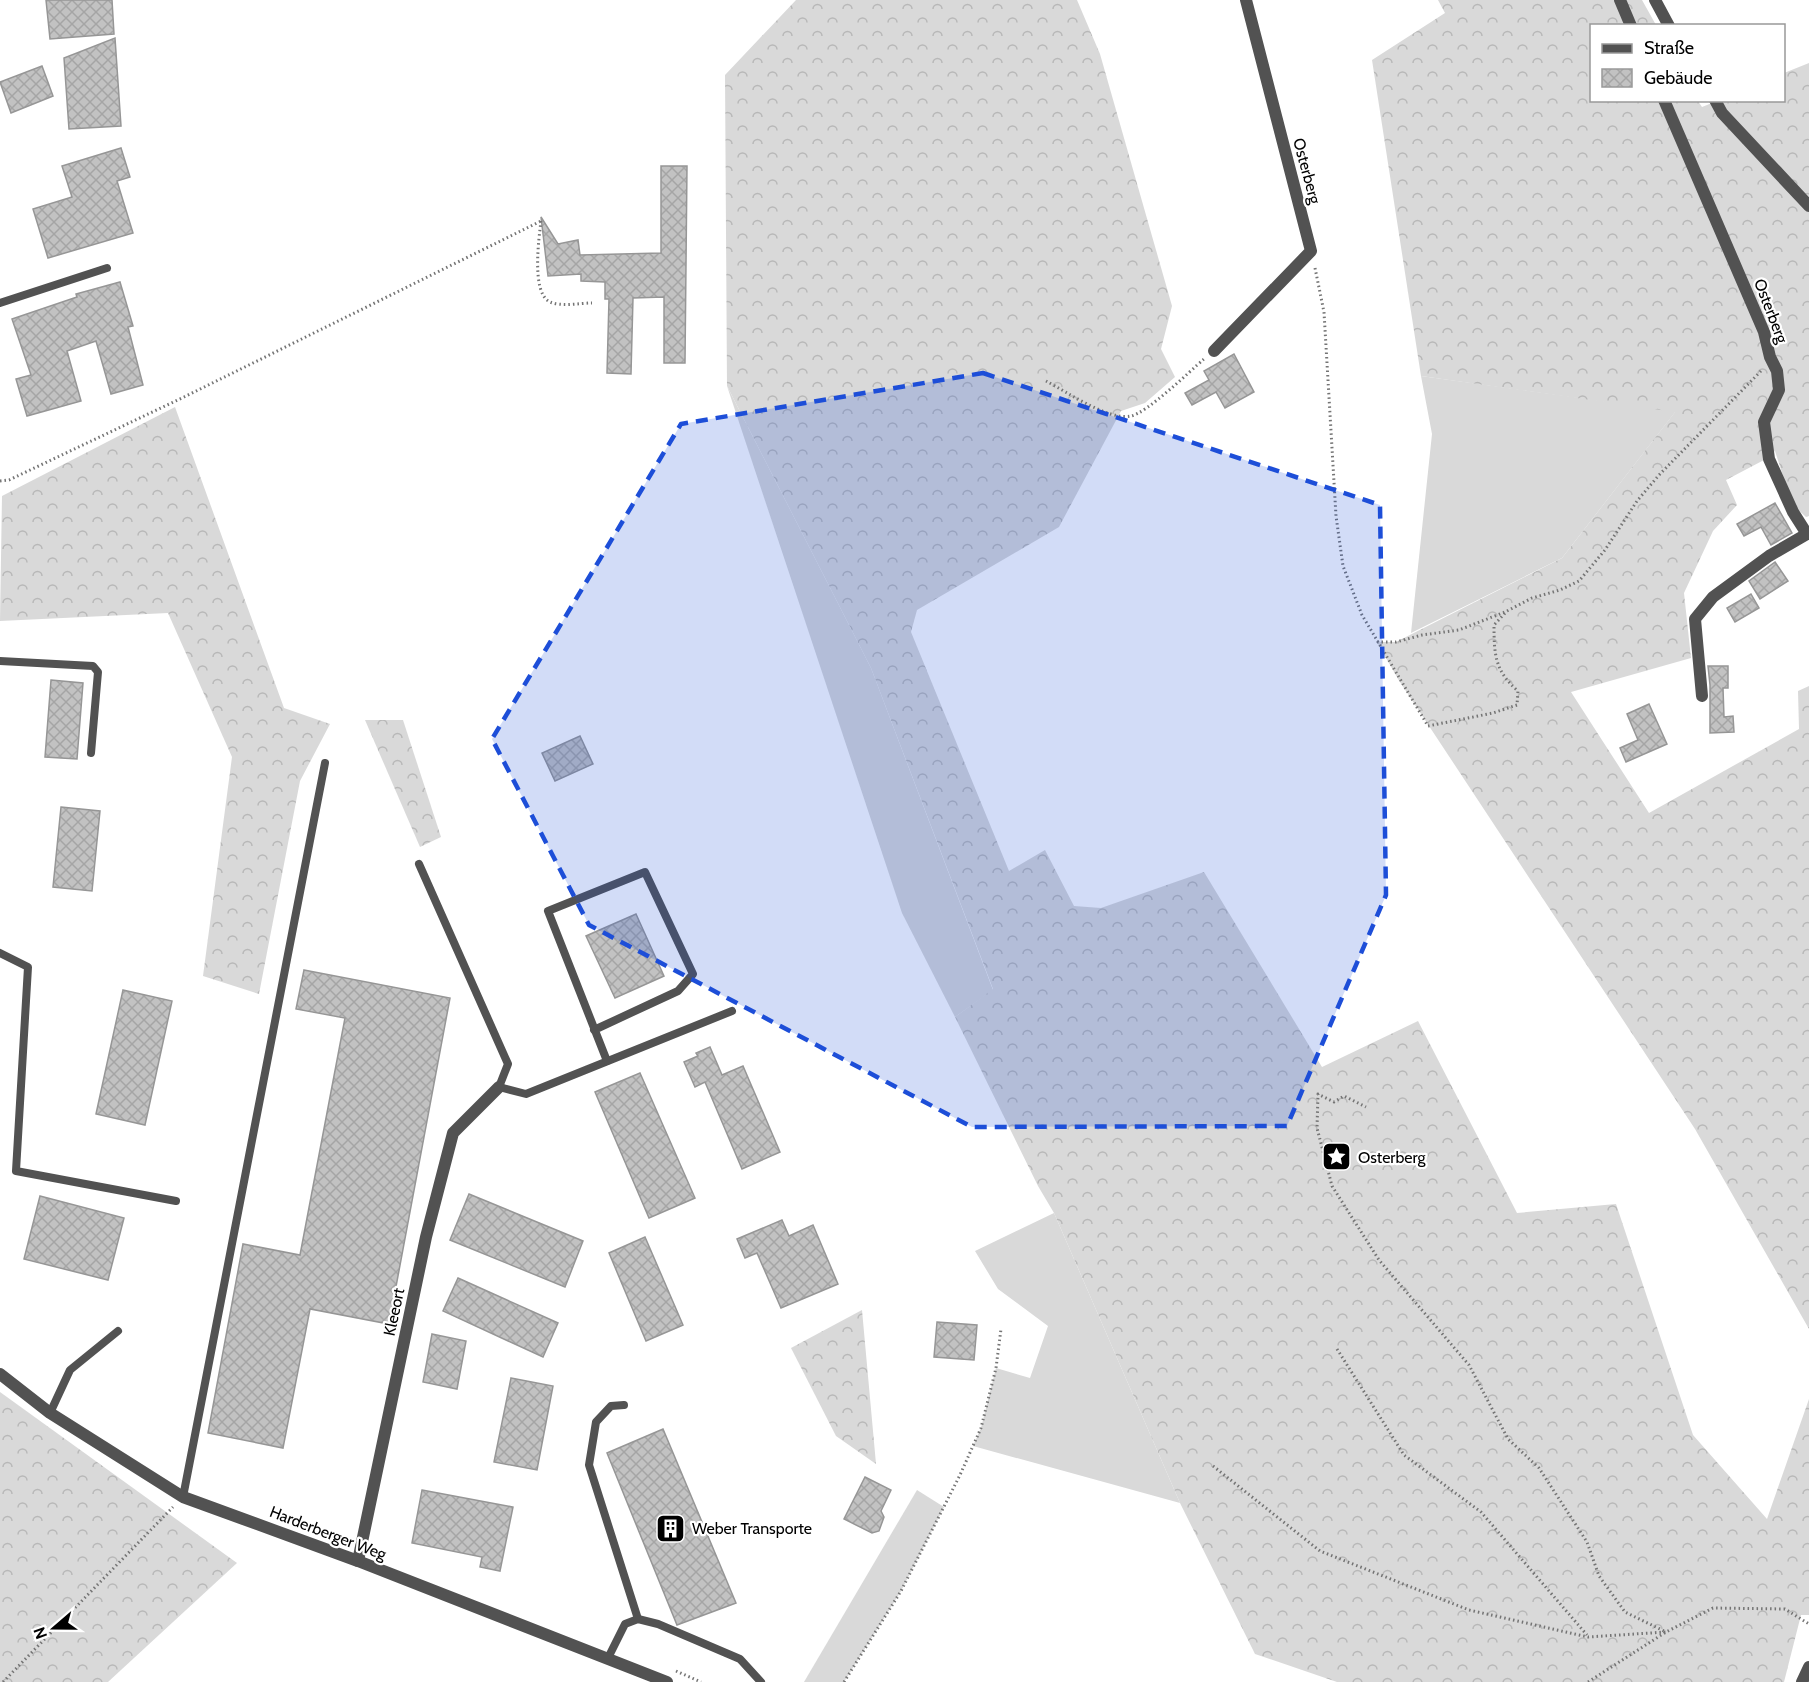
<svg xmlns="http://www.w3.org/2000/svg" width="1809" height="1682" font-family="Cabin,sans-serif">
<style>
.grass{fill:#d9d9d9}
.forest{fill:url(#forest-crowns)}
.building{fill:url(#building-cross-hatch);stroke:#969696;stroke-width:1.5}
.lines{fill:none;stroke-linecap:round;stroke-linejoin:round}
.path{stroke:#747474;stroke-width:3;stroke-dasharray:1.5 3;stroke-linecap:butt}
.service{stroke:#525252;stroke-width:8}
.minor{stroke:#525252;stroke-width:12}
.marked{fill:#1d4ed8;fill-opacity:0.2;stroke:#1d4ed8;stroke-width:4.5;stroke-dasharray:12 8;stroke-linejoin:round}
.labels{text-anchor:middle;dominant-baseline:central;stroke-width:4.5;stroke-linejoin:round;paint-order:stroke}
.street-label{font-size:16px;fill:#000;stroke:#fff}
.poi-label{font-size:16px;fill:#000;stroke:#fff;text-anchor:start}
</style>
<defs>
<pattern id="forest-crowns" width="20" height="18" patternUnits="userSpaceOnUse" patternTransform="scale(1.5)"><rect width="20" height="18" fill="#d9d9d9"/><path d="M2 6a3 3 0 1 1 6 0M12 15a3 3 0 1 1 6 0" fill="none" stroke="#b8b8b8"/></pattern>
<pattern id="building-cross-hatch" width="8" height="8" patternUnits="userSpaceOnUse" patternTransform="scale(1.5)"><rect width="8" height="8" fill="#c2c2c2"/><path d="M0 0l8 8M0 8l8-8" fill="none" stroke="#a5a5a5"/></pattern>
</defs>
<rect width="100%" height="100%" fill="#fff"/>
<!-- grass -->
<g class="grass">
<path d="M1421 376 1676 411 1562 558 1411 633 1432 434Z"/>
<path d="M727 386 871 668 993 990 955 1017 902 913Z"/>
<path d="M1054 1213 1180 1503 973 1446 981 1428 996 1368 1030 1378 1048 1326 998 1289 975 1251Z"/>
<path d="M917 1490 944 1507 901 1591 844 1682H804Z"/>
</g>
<!-- forest -->
<g class="forest">
<path d="M796 0H1077L1100 54 1172 306 1161 349 1175 377 1145 403 1121 411 1059 527 917 610 911 632 1009 871 1045 850 1074 906 1101 908 1204 872 1322 1067 1418 1021 1517 1213 1616 1204 1693 1435 1767 1519 1809 1399V1615H1801L1784 1682H1337L1255 1654 1180 1503 1054 1213 1038 1186 955 1017 993 989 871 668 727 386 725 75Z"/>
<path d="M1438 0H1642L1656 25 1592 26V100L1698 101 1702 107 1717 101 1784 100V73L1809 63V516L1806 517 1792 504 1775 451 1764 460 1726 480 1737 505 1713 531 1684 593 1691 658 1571 692 1649 813 1799 729 1798 691 1809 686V1329L1695 1129 1398 679 1377 642H1396L1562 558 1675 412 1421 376 1372 60 1445 13Z"/>
<path d="M175 407 284 708 330 724 300 781 259 994 203 976 232 757 168 613 0 621 2 496Z"/>
<path d="M365 720H403L441 837 420 847Z"/>
<path d="M862 1310 876 1464 836 1436 791 1348Z"/>
<path d="M0 1392 237 1563 108 1682H0Z"/>
</g>
<!-- building -->
<g class="building">
<path d="M46 0H112L114 34 50 39Z"/>
<path d="M115 38 121 126 69 129 64 58Z"/>
<path d="M42 66 53 96 11 113 0 82Z"/>
<path d="M121 148 130 177 117 181 133 233 48 258 33 209 72 197 62 166Z"/>
<path d="M661 166H687L685 363H664V297L633 298 631 374 607 373 609 299H605V282L581 281V274L548 276 541 217 558 244 578 240 580 255 661 253Z"/>
<path d="M120 282 133 326 128 327 143 385 111 394 96 341 67 351 81 401 27 416 16 379 31 375 12 319 77 297 76 294Z"/>
<path d="M1234 354 1254 392 1225 408 1216 392 1192 405 1185 393 1209 380 1204 371Z"/>
<path d="M1775 503 1792 533 1771 545 1761 527 1744 536 1737 524Z"/>
<path d="M1775 562 1788 581 1760 599 1749 581Z"/>
<path d="M1751 594 1759 608 1735 622 1727 608Z"/>
<path d="M1708 666H1728V688H1723L1724 717 1733 716 1734 732 1710 733V685Z"/>
<path d="M51 680 83 683 77 759 45 757Z"/>
<path d="M1649 704 1667 744 1626 762 1620 748 1638 740 1627 714Z"/>
<path d="M580 736 593 764 555 781 542 753Z"/>
<path d="M61 807 100 811 92 891 53 887Z"/>
<path d="M636 914 664 976 615 998 586 936Z"/>
<path d="M304 970 450 998 389 1324 310 1309 283 1448 208 1433 243 1244 300 1255 345 1018 296 1009Z"/>
<path d="M123 990 172 1001 145 1125 96 1114Z"/>
<path d="M710 1047 722 1075 743 1066 780 1152 742 1169 705 1082 695 1087 684 1062 698 1056 696 1053Z"/>
<path d="M640 1073 695 1198 649 1218 595 1092Z"/>
<path d="M469 1194 583 1241 565 1287 450 1240Z"/>
<path d="M40 1196 124 1218 108 1280 24 1259Z"/>
<path d="M782 1220 789 1236 813 1225 838 1284 781 1308 757 1253 745 1258 737 1239Z"/>
<path d="M645 1237 683 1325 646 1341 609 1253Z"/>
<path d="M458 1278 558 1323 543 1357 443 1311Z"/>
<path d="M937 1322 977 1325 974 1360 934 1357Z"/>
<path d="M432 1334 466 1341 457 1389 423 1382Z"/>
<path d="M511 1378 553 1386 537 1470 494 1462Z"/>
<path d="M663 1429 736 1603 677 1625 607 1453Z"/>
<path d="M865 1477 891 1490 881 1511 884 1517 879 1531 872 1533 844 1519Z"/>
<path d="M422 1490 513 1507 500 1571 480 1567 482 1557 412 1543Z"/>
</g>
<g class="lines">
<!-- path -->
<g class="path">
<path d="M541 221C539 238 531 293 550 302 561 307 580 303 592 303"/>
<path d="M1315 268 1324 312 1336 516 1343 566 1362 615 1428 726 1493 713 1517 705 1518 691C1495 671 1494 655 1494 625L1507 611 1532 598 1560 590 1579 581 1605 550 1637 501 1659 475 1761 371"/>
<path d="M1046 381C1067 392 1109 421 1131 416 1147 413 1190 371 1204 359"/>
<path d="M0 481 9 480 184 397 541 221"/>
<path d="M1377 642H1396L1422 635 1459 630 1505 612"/>
<path d="M1337 1349 1404 1455 1481 1512 1587 1635"/>
<path d="M1213 1466 1320 1551 1469 1610 1588 1637 1666 1632 1625 1612 1599 1576 1587 1542 1539 1468 1508 1439 1469 1365 1379 1260 1332 1186 1317 1128 1318 1094 1334 1102 1344 1096 1366 1107"/>
<path d="M676 1671 701 1682"/>
<path d="M3 1682 173 1507"/>
<path d="M844 1682 901 1591 960 1475 981 1428 996 1368 1001 1329"/>
<path d="M1588 1682 1666 1632 1713 1608 1785 1609 1809 1624"/>
</g>
<!-- service -->
<g class="service">
<path d="M0 303 107 268"/>
<path d="M0 661 93 666 98 672 91 753"/>
<path d="M419 864 508 1064 499 1087 526 1094 732 1011"/>
<path d="M0 953 28 967 16 1171 176 1201"/>
<path d="M594 1030 678 991 693 974 645 872 548 911 607 1061"/>
<path d="M624 1405 611 1406 596 1422 589 1465 638 1619"/>
<path d="M50 1413 70 1370 118 1331"/>
<path d="M183 1497 325 763"/>
<path d="M608 1658 625 1624 638 1619 658 1624 740 1659 761 1682"/>
</g>
<!-- minor -->
<g class="minor">
<path d="M1620 0 1631 26"/>
<path d="M1655 0 1669 26"/>
<path d="M1664 100 1764 332 1770 357 1777 371 1779 390 1764 422 1769 459 1793 512 1807 534 1809 533"/>
<path d="M1715 100 1722 113 1809 206"/>
<path d="M1214 351 1311 251 1246 0"/>
<path d="M1702 696 1695 619 1713 597 1769 556 1807 534"/>
<path d="M0 1374 50 1413 183 1497 358 1561 667 1682"/>
<path d="M358 1561 426 1237 453 1133 499 1087"/>
<path d="M1802 1682 1809 1667"/>
</g>
</g>
<!-- marked area -->
<path class="marked" d="M983 373 1380 505 1386 895 1287 1126 972 1127 589 925 492 739 681 424Z"/>
<!-- icons -->
<defs>
<symbol id="sight-square" viewBox="-11 -11 22 22"><rect x="-9" y="-9" width="18" height="18" rx="4" fill="#000" stroke="#fff"/><path d="M0-6L1.8-2.2L6-1.7L2.9 1.2L3.7 5.4L0 3.3L-3.7 5.4L-2.9 1.2L-6-1.7L-1.8-2.2Z" fill="#fff"/></symbol>
<symbol id="building-square" viewBox="-11 -11 22 22"><rect x="-9" y="-9" width="18" height="18" rx="4" fill="#000" stroke="#fff"/><path d="M-4-6H4V6H1V3H-1V6H-4ZM-2.5-4.3h1.7v1.8h-1.7ZM.8-4.3h1.7v1.8H.8ZM-2.5-1h1.7V.8h-1.7ZM.8-1h1.7V.8H.8Z" fill="#fff"/></symbol>
</defs>
<g fill-rule="evenodd">
<use href="#sight-square" x="1320" y="1140" width="33" height="33"/>
<use href="#building-square" x="654" y="1512" width="33" height="33"/>
</g>
<g class="labels">
<!-- street labels -->
<g class="street-label">
<text transform="translate(1307 171) rotate(75)">Osterberg</text>
<text transform="translate(1771 311) rotate(69)">Osterberg</text>
<text transform="translate(394 1312) rotate(-78)">Kleeort</text>
<text transform="translate(328 1533) rotate(21)">Harderberger Weg</text>
</g>
<!-- poi labels -->
<g class="poi-label">
<text x="1358" y="1157">Osterberg</text>
<text x="692" y="1528">Weber Transporte</text>
</g>
</g>
<!-- legend -->
<rect x="1590" y="24" width="195" height="78" fill="#ffffff" stroke="#999999" stroke-width="1.5"/>
<rect x="1602" y="44" width="30" height="9" fill="#525252" stroke="#999999" stroke-width="1.5"/>
<text x="1644" y="54" font-size="18" fill="#000000">Straße</text>
<rect x="1602" y="69" width="30" height="18" fill="url(#building-cross-hatch)" stroke="#999999" stroke-width="1.5"/>
<text x="1644" y="84" font-size="18" fill="#000000">Gebäude</text>
<!-- north arrow -->
<g transform="translate(54 1628) rotate(250)" stroke="#ffffff" stroke-width="4.5" paint-order="stroke">
<path d="M0-4.5L10 22L0 15L-10 22Z" fill="#000000"/>
<text y="-9" font-size="16" font-weight="bold" text-anchor="middle" fill="#000000">N</text>
</g>
</svg>
